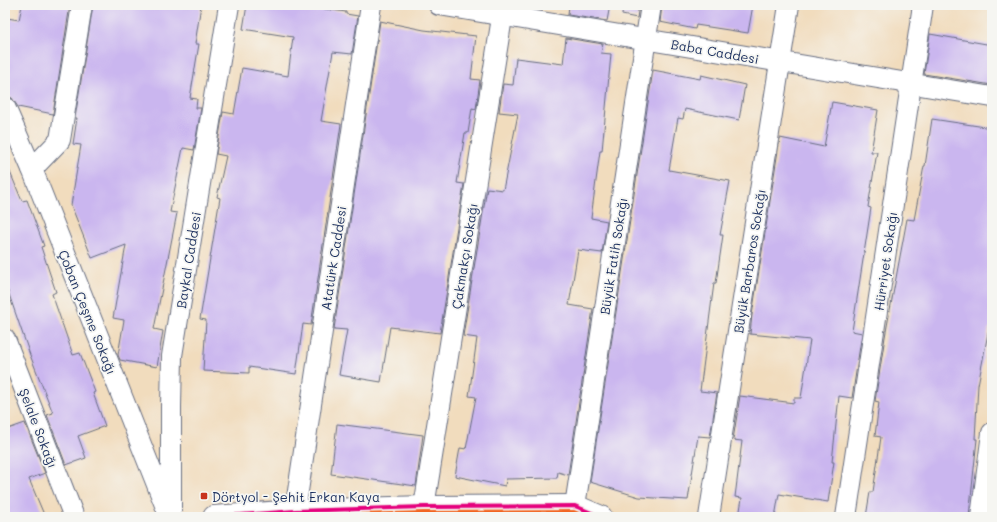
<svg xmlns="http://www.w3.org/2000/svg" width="997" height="522" font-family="Mali,sans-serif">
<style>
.building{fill:#cab6ef}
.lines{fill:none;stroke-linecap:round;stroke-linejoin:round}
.street-casing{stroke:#666c7f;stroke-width:22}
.secondary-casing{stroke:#666c7f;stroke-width:24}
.street{stroke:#fff;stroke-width:20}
.secondary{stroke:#fff;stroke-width:22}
.bus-1-casing{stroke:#f6f6f2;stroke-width:7}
.bus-2-casing{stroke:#f6f6f2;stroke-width:7}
.bus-1{stroke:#e5007d;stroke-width:4}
.bus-2{stroke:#f26522;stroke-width:4}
.poi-dot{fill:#c8321e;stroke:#f6f6f2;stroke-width:1.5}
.labels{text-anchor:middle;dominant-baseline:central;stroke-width:3.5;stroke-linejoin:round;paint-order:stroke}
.street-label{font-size:13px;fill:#1b2f5e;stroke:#f6f6f2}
.poi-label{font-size:13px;fill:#1b2f5e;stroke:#f6f6f2;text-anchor:start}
</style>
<rect width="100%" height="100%" fill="#f6f6f2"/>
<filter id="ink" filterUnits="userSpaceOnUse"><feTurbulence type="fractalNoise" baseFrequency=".025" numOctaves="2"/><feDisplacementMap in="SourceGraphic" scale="8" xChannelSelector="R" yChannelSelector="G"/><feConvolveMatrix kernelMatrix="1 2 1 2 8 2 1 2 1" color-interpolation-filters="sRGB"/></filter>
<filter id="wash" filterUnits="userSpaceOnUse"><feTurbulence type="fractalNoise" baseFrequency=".012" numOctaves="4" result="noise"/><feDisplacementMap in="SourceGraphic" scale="16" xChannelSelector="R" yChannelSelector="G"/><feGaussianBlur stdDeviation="0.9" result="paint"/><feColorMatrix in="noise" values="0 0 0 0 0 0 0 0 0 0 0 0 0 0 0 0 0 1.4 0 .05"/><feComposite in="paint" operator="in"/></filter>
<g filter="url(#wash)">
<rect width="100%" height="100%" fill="#f1dcbd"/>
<g id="blocks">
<!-- building -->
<g class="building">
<path d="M22 5H70L53 114 18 107 12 98 5 96V29L7 18 19 20Z"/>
<path d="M93 5H201L195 44H199L190 98 197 99 196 108H201L194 150 183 148 170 212 177 213 154 329 163 331 157 367 120 360 118 355 124 320 113 318 126 245 92 258 71 205 81 145 73 144 77 118H75Z"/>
<path d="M247 5H296L346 12V14L358 16 352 54 333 52 321 121 341 124 311 325 303 324 296 374 249 367V373L203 371 206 320 200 319 220 198 217 197 226 156 216 154 223 112 234 114 242 68 288 76 293 37 243 29Z"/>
<path d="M569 5H610L607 21 568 15Z"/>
<path d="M623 5H639L637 18 622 15Z"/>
<path d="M662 5H753L748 33 696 25 695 29 660 22Z"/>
<path d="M380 21 424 30 476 36 471 79 480 80 476 109 472 108 468 133H465L457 183 464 184 440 333 390 327 381 382 339 375 347 330 334 329Z"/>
<path d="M930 34 992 45V85L924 74Z"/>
<path d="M566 38 603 44 601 53 611 54 602 151H600L591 218 607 221 602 253 578 250 569 305 593 309 568 475 558 472 557 478 506 479 505 486 455 476 460 448 466 449 476 397 469 396 477 338 463 336 487 188 503 190 518 114 499 112 503 84 513 85 516 58 563 64Z"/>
<path d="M653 70 700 79 701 75 745 85 739 120 685 109 683 119 678 118 669 170 730 181 720 235H723L716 283H714L700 391 717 393 710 437 698 436 688 500 639 497 590 482Z"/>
<path d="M832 102 878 110 871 152H877L868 207 871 208 852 331 862 333 852 398 839 396 832 462H834L828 502 779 494 775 517H739L742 498 735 497 742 441 733 440 740 396 794 403V398H801L810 340 750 334 752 315 780 138 824 147Z"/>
<path d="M932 119 992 128V328H989L978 385 975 439H977L969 517H866L870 492H873L881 437 875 436 879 402 875 401 885 337 907 219 914 220 924 166H925Z"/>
<path d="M5 160 22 201 27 200 44 246 41 247 56 292 52 294 73 355 80 353 95 392 93 393 105 426 78 436 86 458 66 465 47 415 53 413 30 355 5 283Z"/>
<path d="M25 423 45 473 29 479 45 517H5V430Z"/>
<path d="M337 424 423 435 416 486 331 474Z"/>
</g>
</g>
</g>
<g filter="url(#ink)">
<use href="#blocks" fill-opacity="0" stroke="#666c7f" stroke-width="1"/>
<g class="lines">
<defs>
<g id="street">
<path d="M439 5 992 97"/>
<path d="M5 107 32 169 167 510"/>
<path d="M32 169 60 140 82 5"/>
<path d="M5 339 74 517"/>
<path d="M295 511 371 5"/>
<path d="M171 517V407L172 356 229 5"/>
<path d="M420 517 424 507 504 5"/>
<path d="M570 517 575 506 651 5"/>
<path d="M709 517 789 5"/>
<path d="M846 517 923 5"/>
<path d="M981 517 992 433"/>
</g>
<path id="secondary" d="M214 517 295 511 424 507 575 506 601 517"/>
</defs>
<!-- street casing -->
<use href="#street" class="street-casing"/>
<!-- secondary casing -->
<use href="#secondary" class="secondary-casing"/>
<!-- street -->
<use href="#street" class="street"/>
<!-- secondary -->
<use href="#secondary" class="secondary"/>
<defs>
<path id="bus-1" d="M214 517 295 511 424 507 575 506 601 517"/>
<path id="bus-2" d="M295 517 424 513 574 512 586 517"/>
</defs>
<!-- bus-1 casing -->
<use href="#bus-1" class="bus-1-casing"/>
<!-- bus-2 casing -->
<use href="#bus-2" class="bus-2-casing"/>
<!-- bus-1 -->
<use href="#bus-1" class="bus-1"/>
<!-- bus-2 -->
<use href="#bus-2" class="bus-2"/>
</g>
</g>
<!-- markers -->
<rect class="poi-dot" x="200" y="492" width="8" height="8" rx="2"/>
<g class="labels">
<!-- street labels -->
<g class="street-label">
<text transform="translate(715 51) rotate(10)">Baba Caddesi</text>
<text transform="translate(464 256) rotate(-81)">Çakmakçı Sokağı</text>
<text transform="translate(613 256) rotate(-81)">Büyük Fatih Sokağı</text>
<text transform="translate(333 258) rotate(-81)">Atatürk Caddesi</text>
<text transform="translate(188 260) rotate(-81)">Baykal Caddesi</text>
<text transform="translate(749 261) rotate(-81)">Büyük Barbaros Sokağı</text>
<text transform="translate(885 261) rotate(-82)">Hürriyet Sokağı</text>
<text transform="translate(88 312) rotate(68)">Çoban Çeşme Sokağı</text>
<text transform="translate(39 428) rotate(69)">Şelale Sokağı</text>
</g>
<!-- poi labels -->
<g class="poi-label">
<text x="212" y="496">Dörtyol - Şehit Erkan Kaya</text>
</g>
</g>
<!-- margin -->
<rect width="997" height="522" fill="none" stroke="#f6f6f2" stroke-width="20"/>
</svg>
